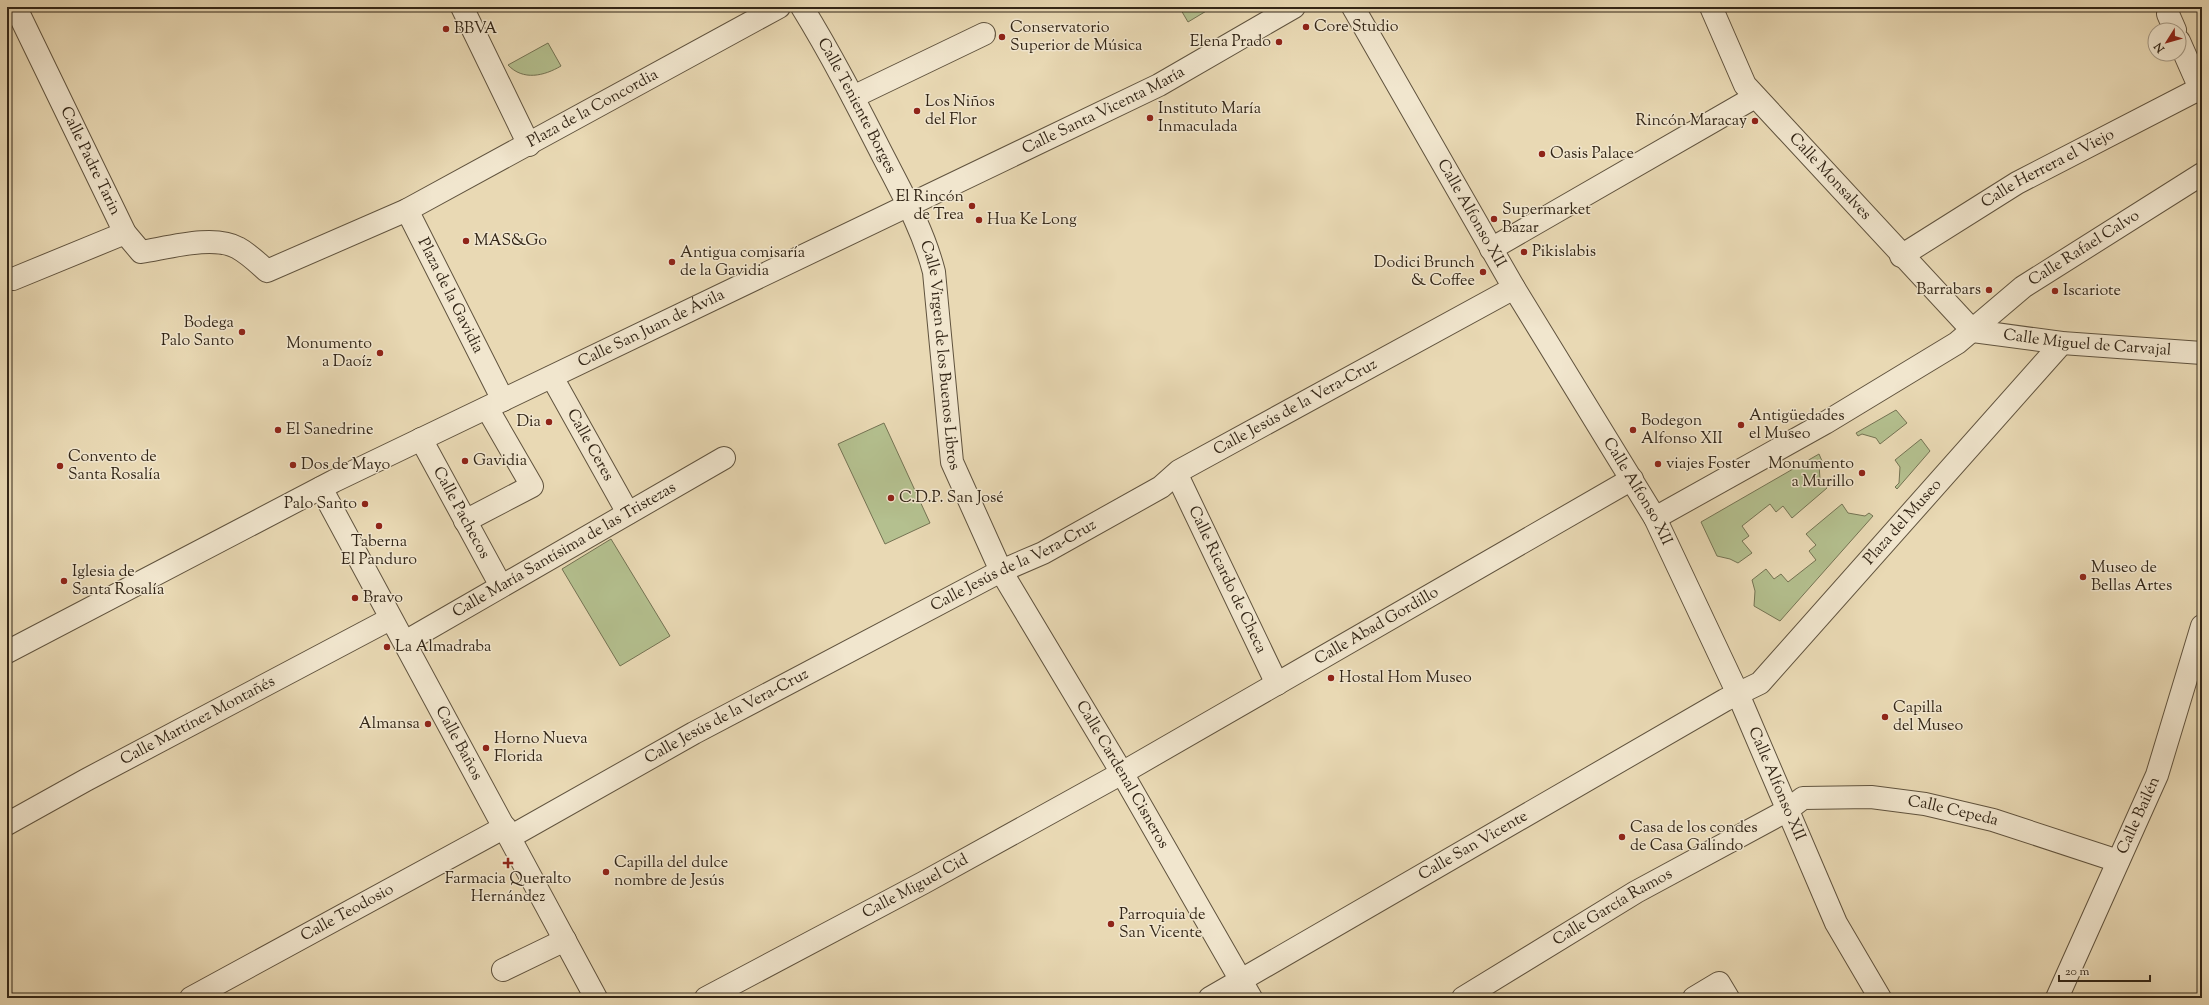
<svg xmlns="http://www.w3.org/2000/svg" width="2209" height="1005" font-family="'Sorts Mill Goudy',serif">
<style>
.green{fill:#b4c08f;stroke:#747353}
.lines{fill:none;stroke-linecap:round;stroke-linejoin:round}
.street-casing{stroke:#60533e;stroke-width:24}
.street{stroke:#f1e6ce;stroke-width:22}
.poi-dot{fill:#8f2418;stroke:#f1e6ce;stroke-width:1.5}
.labels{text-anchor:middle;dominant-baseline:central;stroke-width:3;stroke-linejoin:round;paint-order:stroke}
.poi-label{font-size:16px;fill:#332617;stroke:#f1e6ce;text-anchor:start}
.street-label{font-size:16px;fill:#332617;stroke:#f1e6ce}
</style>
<rect width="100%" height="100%" fill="#e9d9b4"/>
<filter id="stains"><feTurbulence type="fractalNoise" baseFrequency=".005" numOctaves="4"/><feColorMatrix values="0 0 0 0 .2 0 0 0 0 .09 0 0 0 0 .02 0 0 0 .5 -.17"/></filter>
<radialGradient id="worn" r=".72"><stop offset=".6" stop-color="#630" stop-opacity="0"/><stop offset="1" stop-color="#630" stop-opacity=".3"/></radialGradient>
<!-- green -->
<g class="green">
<path d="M1187 7H1213L1188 22 1181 10Z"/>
<path d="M548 43 561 66C544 76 523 81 508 65Z"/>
<path d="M1896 410 1907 423 1880 444 1876 438 1862 434 1858 436 1856 433Z"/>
<path d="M884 423 930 523 885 544 838 444Z"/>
<path d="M1921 439 1930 451 1897 489 1895 487 1899 483 1900 467 1895 460Z"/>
<path d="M1819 454 1822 461 1819 465 1820 479 1827 488 1792 518 1783 506 1776 512 1770 504 1742 526 1749 536 1742 541 1752 553 1738 563 1730 559 1717 556 1701 522Z"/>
<path d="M1842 504 1848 513 1865 516 1869 513 1873 516 1780 621 1754 606 1755 591 1752 580 1766 569 1774 579 1781 574 1788 582 1816 560 1809 551 1816 545 1806 534Z"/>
<path d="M611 539 670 636 620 666 562 569Z"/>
</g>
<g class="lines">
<defs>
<g id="street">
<path d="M462 7 529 145"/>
<path id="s1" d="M802 7C831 54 856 103 881 152 901 191 923 229 934 272L952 462 1001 571 1122 773 1251 998"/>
<path id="s2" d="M1353 7 1514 288 1655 518 1738 694 1836 923 1880 998"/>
<path id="s3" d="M1711 7 1745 85 1973 331"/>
<path d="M2169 7 2168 14 2175 30"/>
<path id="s4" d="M16 8 125 233 141 252C167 248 214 234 238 248 249 254 258 263 267 271L407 210 779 7"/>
<path d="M2179 41 2202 93"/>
<path d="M853 97 984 34"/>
<path id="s5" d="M407 210 503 400"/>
<path d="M1491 249 1755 97"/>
<path id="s6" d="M1901 256 2017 183 2199 89"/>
<path d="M13 279 125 233"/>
<path id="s7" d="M1973 331 2062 343 2202 353"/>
<path id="s8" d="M552 377 628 513"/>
<path id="s9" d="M421 439 501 586"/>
<path id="s10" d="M1177 475 1277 684"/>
<path id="s11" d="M321 488 596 998"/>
<path id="s12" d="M1655 518 1825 423 1957 343 2023 287 2202 174"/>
<path d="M465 521 532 486 487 408"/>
<path id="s13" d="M405 642 724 458"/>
<path id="s14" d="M7 652 334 481 1159 85 1294 7"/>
<path id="s15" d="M7 824 86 780 390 619"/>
<path id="s16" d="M510 837 694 733 1001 571 1043 553 1161 487 1179 471 1514 288"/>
<path d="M503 970 565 940"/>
<path id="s17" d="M191 998 505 827"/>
<path id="s18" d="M706 998 923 883 1122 773 1632 479"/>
<path id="s19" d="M1210 998 1725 700 1760 683 2062 343"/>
<path id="s20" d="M1463 998 1636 892 1786 811 1803 798 1871 797 1925 804 1993 820 2118 861"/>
<path d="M1694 998 1719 983 1728 998"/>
<path id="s21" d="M2057 998 2157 775 2202 626"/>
</g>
</defs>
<!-- street casing -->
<use href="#street" class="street-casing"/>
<!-- street -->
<use href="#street" class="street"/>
</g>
<!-- markers -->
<g class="poi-dot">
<circle cx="1306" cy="27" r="4"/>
<circle cx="446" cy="29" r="4"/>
<circle cx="1002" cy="37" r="4"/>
<circle cx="1279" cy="42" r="4"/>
<circle cx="917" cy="111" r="4"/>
<circle cx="1150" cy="118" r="4"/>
<circle cx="1755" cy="121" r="4"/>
<circle cx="1542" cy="154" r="4"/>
<circle cx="972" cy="206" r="4"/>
<circle cx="1494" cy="219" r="4"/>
<circle cx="979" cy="220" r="4"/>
<circle cx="466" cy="241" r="4"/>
<circle cx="1524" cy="252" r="4"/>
<circle cx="672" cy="262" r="4"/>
<circle cx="1483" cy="272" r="4"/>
<circle cx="1989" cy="290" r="4"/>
<circle cx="2055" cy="291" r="4"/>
<circle cx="242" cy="332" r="4"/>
<circle cx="380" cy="353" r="4"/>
<circle cx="549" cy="422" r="4"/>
<circle cx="1741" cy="425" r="4"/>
<circle cx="278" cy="430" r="4"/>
<circle cx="1633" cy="430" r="4"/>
<circle cx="465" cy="461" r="4"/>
<circle cx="1658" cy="464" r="4"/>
<circle cx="293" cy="465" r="4"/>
<circle cx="60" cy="466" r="4"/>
<circle cx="1862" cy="473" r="4"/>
<circle cx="891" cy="498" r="4"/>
<circle cx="365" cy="504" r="4"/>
<circle cx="379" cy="526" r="4"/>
<circle cx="2083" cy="577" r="4"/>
<circle cx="64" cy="581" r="4"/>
<circle cx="355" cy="598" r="4"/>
<circle cx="387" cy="647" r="4"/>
<circle cx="1331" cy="678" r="4"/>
<circle cx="1885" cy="717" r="4"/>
<circle cx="428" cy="724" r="4"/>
<circle cx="486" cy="748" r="4"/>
<circle cx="1622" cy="837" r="4"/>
<path d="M506 857h4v4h4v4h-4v4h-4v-4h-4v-4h4z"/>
<circle cx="606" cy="872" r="4"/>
<circle cx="1111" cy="924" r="4"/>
</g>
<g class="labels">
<!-- poi labels -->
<g class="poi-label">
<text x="1314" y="27">Core Studio</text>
<text x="1010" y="28">Conservatorio<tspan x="1010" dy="18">Superior de Música</tspan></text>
<text x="454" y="29">BBVA</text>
<text x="1271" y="42" text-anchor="end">Elena Prado</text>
<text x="925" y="102">Los Niños<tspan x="925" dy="18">del Flor</tspan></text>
<text x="1158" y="109">Instituto María<tspan x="1158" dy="18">Inmaculada</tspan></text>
<text x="1747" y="121" text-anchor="end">Rincón Maracay</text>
<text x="1550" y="154">Oasis Palace</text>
<text x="964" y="197" text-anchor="end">El Rincón<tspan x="964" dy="18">de Trea</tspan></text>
<text x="1502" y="210">Supermarket<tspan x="1502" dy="18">Bazar</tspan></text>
<text x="987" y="220">Hua Ke Long</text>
<text x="474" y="241">MAS&amp;Go</text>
<text x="1532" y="252">Pikislabis</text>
<text x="680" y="253">Antigua comisaría<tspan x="680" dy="18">de la Gavidia</tspan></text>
<text x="1475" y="263" text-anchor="end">Dodici Brunch<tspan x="1475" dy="18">&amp; Coffee</tspan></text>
<text x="1981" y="290" text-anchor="end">Barrabars</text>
<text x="2063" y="291">Iscariote</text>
<text x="234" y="323" text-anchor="end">Bodega<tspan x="234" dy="18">Palo Santo</tspan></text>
<text x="372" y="344" text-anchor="end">Monumento<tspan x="372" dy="18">a Daoíz</tspan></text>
<text x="1749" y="416">Antigüedades<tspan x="1749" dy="18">el Museo</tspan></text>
<text x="1641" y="421">Bodegon<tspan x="1641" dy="18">Alfonso XII</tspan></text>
<text x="541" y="422" text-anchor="end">Dia</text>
<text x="286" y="430">El Sanedrine</text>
<text x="68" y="457">Convento de<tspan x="68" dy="18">Santa Rosalía</tspan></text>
<text x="473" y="461">Gavidia</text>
<text x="1666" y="464">viajes Foster</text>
<text x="1854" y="464" text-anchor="end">Monumento<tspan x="1854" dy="18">a Murillo</tspan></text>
<text x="301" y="465">Dos de Mayo</text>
<text x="899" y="498">C.D.P. San José</text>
<text x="357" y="504" text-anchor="end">Palo Santo</text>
<text x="379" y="542" text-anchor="middle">Taberna<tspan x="379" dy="18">El Panduro</tspan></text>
<text x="2091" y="568">Museo de<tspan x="2091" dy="18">Bellas Artes</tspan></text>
<text x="72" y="572">Iglesia de<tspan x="72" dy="18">Santa Rosalía</tspan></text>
<text x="363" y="598">Bravo</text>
<text x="395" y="647">La Almadraba</text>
<text x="1339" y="678">Hostal Hom Museo</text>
<text x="1893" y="708">Capilla<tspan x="1893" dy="18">del Museo</tspan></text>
<text x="420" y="724" text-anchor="end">Almansa</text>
<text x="494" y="739">Horno Nueva<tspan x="494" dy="18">Florida</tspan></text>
<text x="1630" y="828">Casa de los condes<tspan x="1630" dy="18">de Casa Galindo</tspan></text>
<text x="614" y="863">Capilla del dulce<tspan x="614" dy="18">nombre de Jesús</tspan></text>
<text x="508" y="879" text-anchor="middle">Farmacia Queralto<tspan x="508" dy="18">Hernández</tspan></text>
<text x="1119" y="915">Parroquia de<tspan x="1119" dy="18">San Vicente</tspan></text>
</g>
<!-- street labels -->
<g class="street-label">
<text stroke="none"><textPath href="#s1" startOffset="113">Calle Teniente Borges</textPath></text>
<text stroke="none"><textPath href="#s4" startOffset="775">Plaza de la Concordia</textPath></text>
<text stroke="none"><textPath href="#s14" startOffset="1223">Calle Santa Vicenta María</textPath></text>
<text stroke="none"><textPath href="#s4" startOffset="170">Calle Padre Tarin</textPath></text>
<text stroke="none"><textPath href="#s6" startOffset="171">Calle Herrera el Viejo</textPath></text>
<text stroke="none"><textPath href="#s3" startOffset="210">Calle Monsalves</textPath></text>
<text stroke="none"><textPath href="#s2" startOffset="238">Calle Alfonso XII</textPath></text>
<text stroke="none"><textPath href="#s12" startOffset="508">Calle Rafael Calvo</textPath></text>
<text stroke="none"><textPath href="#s5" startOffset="96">Plaza de la Gavidia</textPath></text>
<text stroke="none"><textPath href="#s14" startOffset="721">Calle San Juan de Ávila</textPath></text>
<text stroke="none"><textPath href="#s7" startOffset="115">Calle Miguel de Carvajal</textPath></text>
<text stroke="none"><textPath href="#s1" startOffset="380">Calle Virgen de los Buenos Libros</textPath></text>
<text stroke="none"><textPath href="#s16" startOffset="896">Calle Jesús de la Vera-Cruz</textPath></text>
<text stroke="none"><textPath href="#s8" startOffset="78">Calle Ceres</textPath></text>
<text stroke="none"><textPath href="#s2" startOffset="562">Calle Alfonso XII</textPath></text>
<text stroke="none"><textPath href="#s9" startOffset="84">Calle Pachecos</textPath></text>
<text stroke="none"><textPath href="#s19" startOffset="849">Plaza del Museo</textPath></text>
<text stroke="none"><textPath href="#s13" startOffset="184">Calle María Santísima de las Tristezas</textPath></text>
<text stroke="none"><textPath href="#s16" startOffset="572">Calle Jesús de la Vera-Cruz</textPath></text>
<text stroke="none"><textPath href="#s10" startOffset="116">Calle Ricardo de Checa</textPath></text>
<text stroke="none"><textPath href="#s18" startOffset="767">Calle Abad Gordillo</textPath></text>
<text stroke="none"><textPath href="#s16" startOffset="248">Calle Jesús de la Vera-Cruz</textPath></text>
<text stroke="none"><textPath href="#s15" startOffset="217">Calle Martínez Montañés</textPath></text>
<text stroke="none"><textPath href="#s11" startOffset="290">Calle Baños</textPath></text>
<text stroke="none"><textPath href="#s1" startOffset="844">Calle Cardenal Cisneros</textPath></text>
<text stroke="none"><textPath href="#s2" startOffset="886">Calle Alfonso XII</textPath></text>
<text stroke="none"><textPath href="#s20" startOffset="546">Calle Cepeda</textPath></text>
<text stroke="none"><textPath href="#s21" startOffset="200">Calle Bailén</textPath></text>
<text stroke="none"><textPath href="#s19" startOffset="304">Calle San Vicente</textPath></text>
<text stroke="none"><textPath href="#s18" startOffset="237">Calle Miguel Cid</textPath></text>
<text stroke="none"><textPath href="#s20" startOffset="175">Calle García Ramos</textPath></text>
<text stroke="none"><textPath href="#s17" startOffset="178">Calle Teodosio</textPath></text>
</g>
</g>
<!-- margin -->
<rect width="2209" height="1005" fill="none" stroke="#e9d9b4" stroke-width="24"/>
<rect x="8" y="8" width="2193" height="989" fill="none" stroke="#332617" stroke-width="2"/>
<rect x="12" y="12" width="2185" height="981" fill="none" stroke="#332617"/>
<!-- north arrow -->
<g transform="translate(2167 42) rotate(233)"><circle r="19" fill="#f1e6ce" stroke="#a59985"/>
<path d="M0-3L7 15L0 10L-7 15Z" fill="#8f2418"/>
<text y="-6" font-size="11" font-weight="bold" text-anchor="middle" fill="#332617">N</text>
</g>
<!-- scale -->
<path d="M2059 975v6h91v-6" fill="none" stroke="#332617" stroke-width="2"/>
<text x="2065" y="975" font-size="12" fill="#332617" stroke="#f1e6ce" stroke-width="3" paint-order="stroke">20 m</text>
<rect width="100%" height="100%" filter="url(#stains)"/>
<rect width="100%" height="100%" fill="url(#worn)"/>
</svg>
